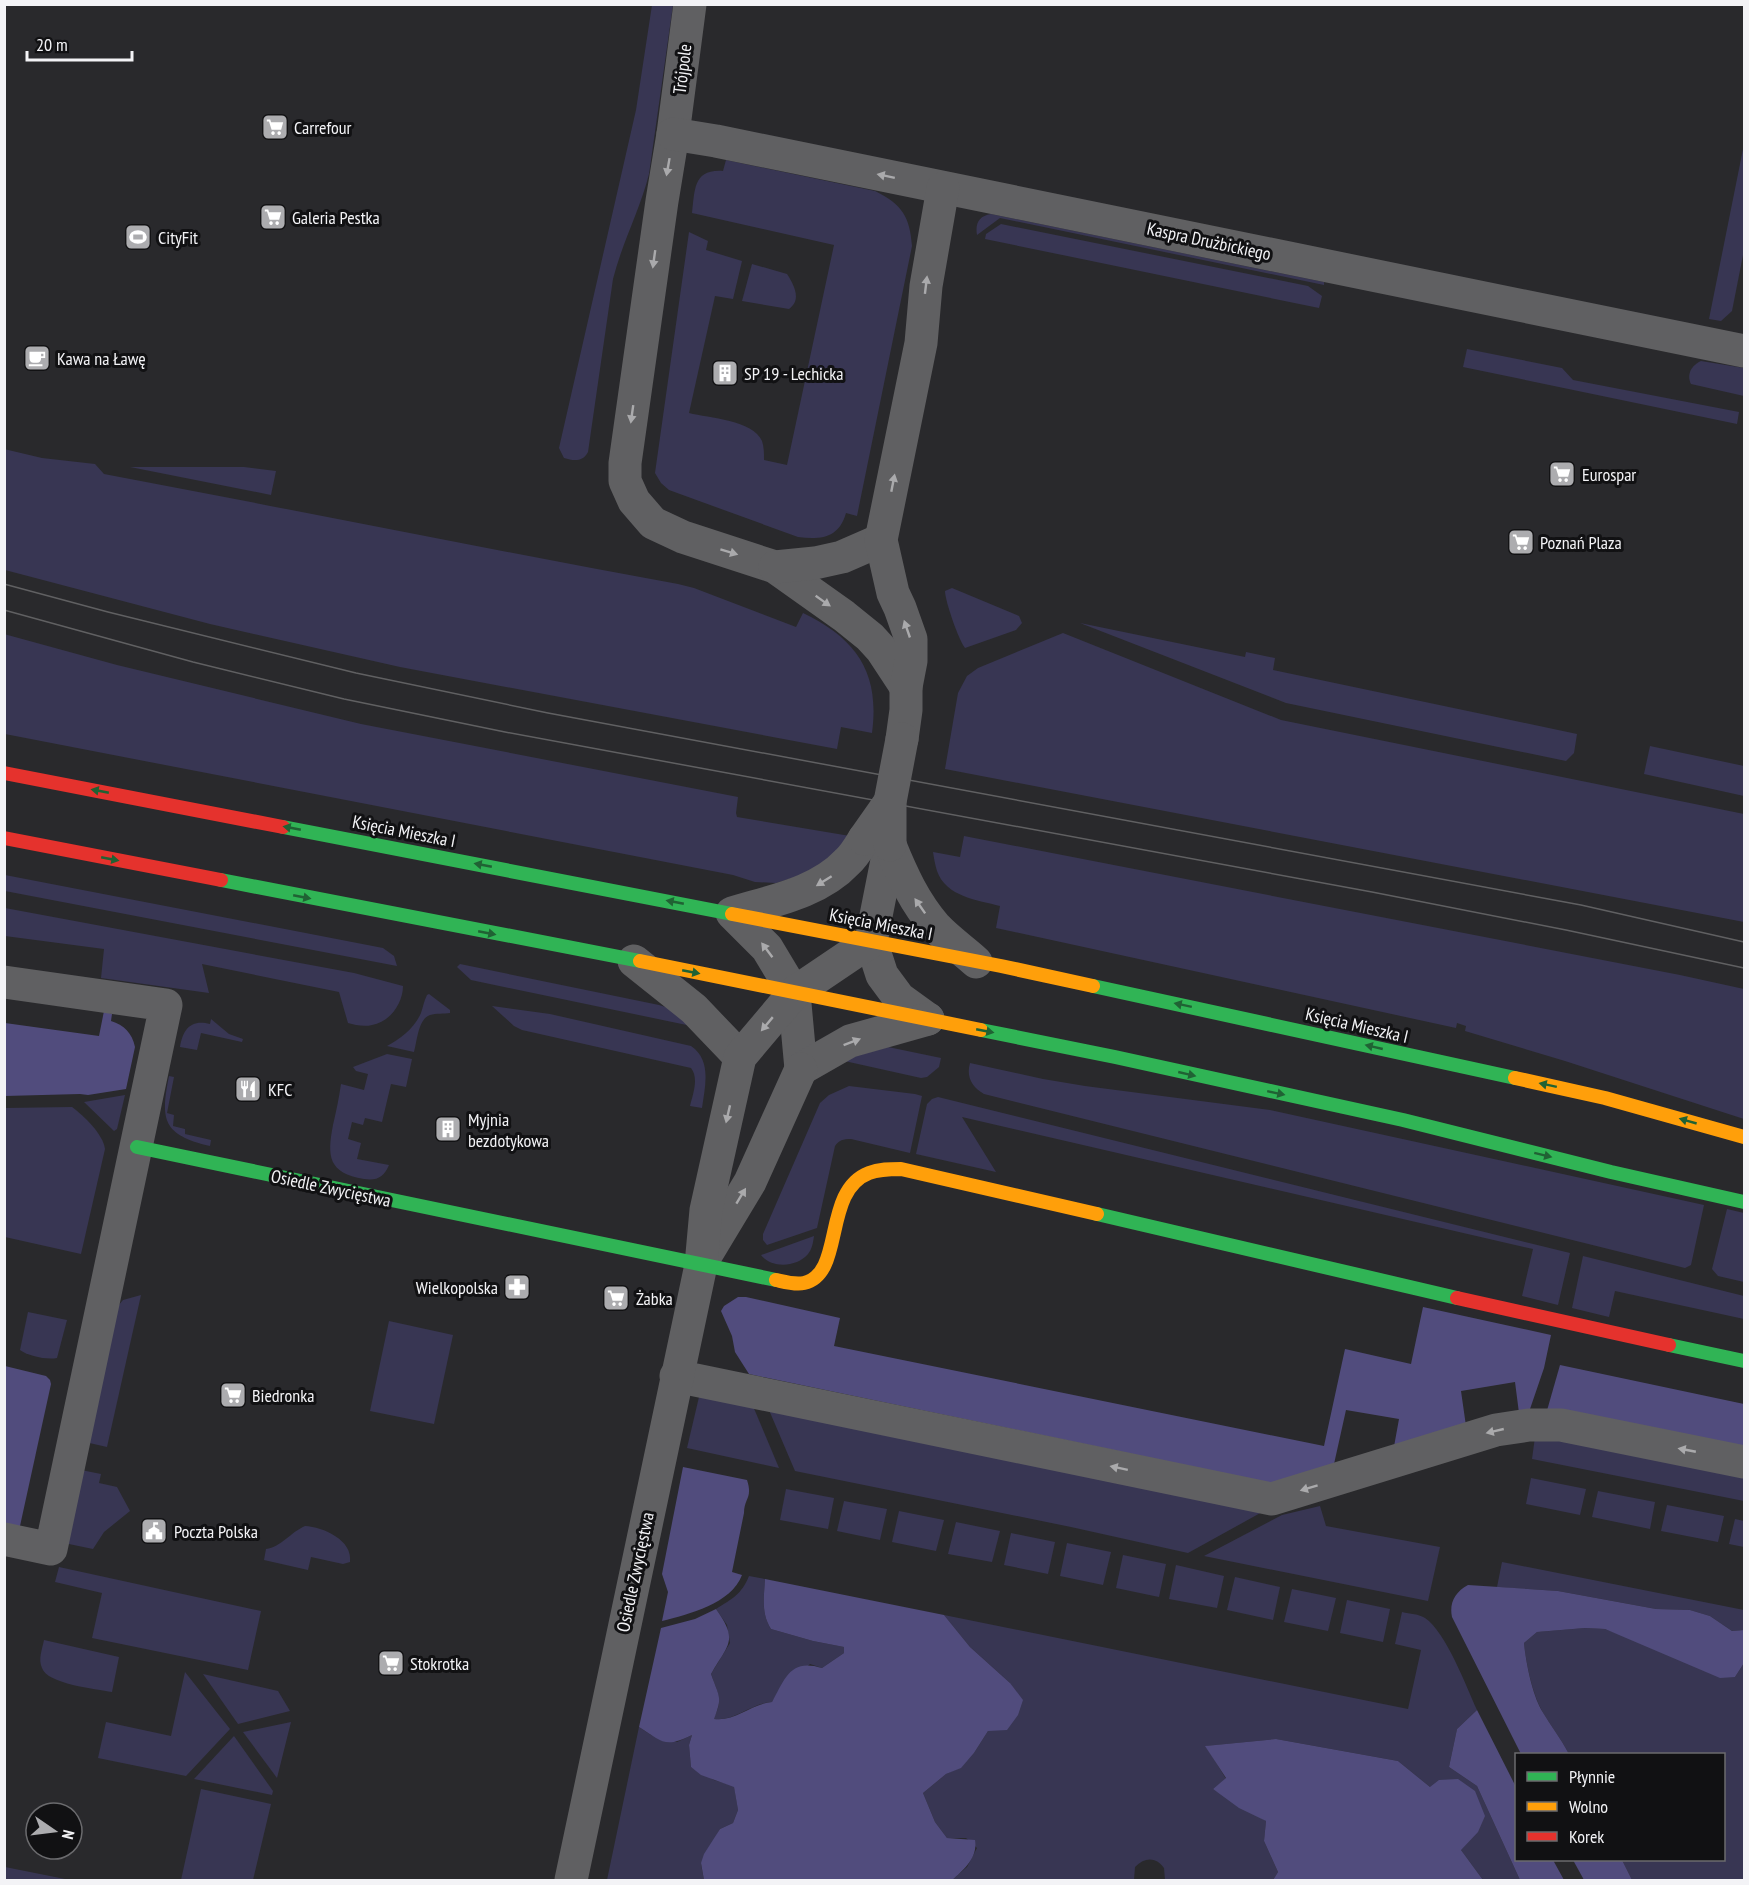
<svg xmlns="http://www.w3.org/2000/svg" width="1749" height="1885" font-family="'PT Sans Narrow',sans-serif">
<style>
.green{fill:#383653}
.forest{fill:#514c7d}
.lines{fill:none;stroke-linecap:round;stroke-linejoin:round}
.street{stroke:#606062;stroke-width:33}
.fast{stroke:#30b455;stroke-width:14}
.slow{stroke:#ff9f0a;stroke-width:14}
.jam{stroke:#e5322d;stroke-width:14}
.tram{stroke:#606062;stroke-width:1.5}
.street-bridge{stroke:#606062;stroke-width:33}
.oneway{fill:#aaaaac}
.oneway2{fill:#206234}
.labels{text-anchor:middle;dominant-baseline:central;stroke-width:6;stroke-linejoin:round;paint-order:stroke}
.street-label{font-size:18px;fill:#f3f3f6;stroke:#111113}
.poi-label{font-size:18px;fill:#f3f3f6;stroke:#111113;text-anchor:start}
</style>
<rect width="100%" height="100%" fill="#29292c"/>
<!-- green -->
<g class="green">
<path d="M652 5H673L649 174C640 210 622 243 613 279L588 452C583 462 574 461 564 458L559 448 636 110Z"/>
<path d="M1744 144V250L1732 311 1721 321 1709 319Z"/>
<path d="M726 160 875 191C902 204 910 217 912 246L857 516 846 513C839 538 821 540 798 537L669 490 661 483 655 473 689 232 708 241 706 250 742 261 733 299 715 296 689 413C709 418 753 420 762 441 764 447 764 453 764 460L787 465 834 245 692 213C695 190 693 169 723 171Z"/>
<path d="M991 214 1324 282V285L1000 218 977 235C975 223 979 216 991 214Z"/>
<path d="M1001 224 1308 286 1322 296 1319 308 985 239 986 234Z"/>
<path d="M752 264 787 274C794 285 802 300 789 309L742 301Z"/>
<path d="M1467 349 1562 368 1573 380 1739 412 1737 424 1463 367Z"/>
<path d="M1701 361 1744 368V396L1691 384C1686 374 1692 365 1701 361Z"/>
<path d="M4 449 42 458 95 464 104 474C295 510 487 549 678 584L694 588 796 627 803 613C857 639 880 673 872 733L841 727 837 749 400 667 210 624 5 570Z"/>
<path d="M130 467H244L276 471 271 495Z"/>
<path d="M952 588 1019 616 1022 623 1016 630 965 648C959 641 945 601 945 591Z"/>
<path d="M1080 623 1245 657 1246 652 1275 658 1273 670 1577 734 1574 753 1566 761 1286 703Z"/>
<path d="M1063 633 1281 720 1744 814V922L945 769 958 693 967 676 978 668Z"/>
<path d="M4 634 117 665 361 724 738 797 736 813 737 817 850 836 825 868 776 883 755 882 733 875 5 734Z"/>
<path d="M1650 746 1744 766V796L1644 774Z"/>
<path d="M964 836 1680 975 1744 989V1119L1565 1061 1465 1031 1466 1026 1457 1023 1456 1028 996 928 1000 906C978 900 946 897 937 871 935 865 934 858 933 852L960 857Z"/>
<path d="M5 875 383 948 394 956 397 966 5 891Z"/>
<path d="M5 908 354 973 403 986C403 1003 390 1022 372 1025 364 1027 355 1025 348 1023L339 992 202 964 209 993 101 978 104 949 5 936Z"/>
<path d="M460 964 659 1005 675 1010 701 1028 471 980 457 967Z"/>
<path d="M429 994 450 1010V1013C444 1014 436 1013 430 1015 418 1019 417 1042 414 1052L387 1046C401 1038 414 1029 421 1013 423 1007 424 1001 427 995Z"/>
<path d="M492 1006 550 1014 691 1046C712 1060 705 1087 702 1108L690 1106C693 1094 699 1078 691 1068L522 1030 514 1026Z"/>
<path d="M211 1019 229 1034 243 1039 242 1042 201 1033 197 1050 180 1047C183 1029 191 1019 210 1024Z"/>
<path d="M888 1047 941 1058 939 1067 927 1077 921 1078 840 1060Z"/>
<path d="M387 1054 412 1059 406 1087 391 1084 382 1122 365 1118 363 1125 352 1122 348 1139 361 1143 357 1159 389 1165C384 1177 377 1181 364 1179 328 1173 327 1156 333 1125 336 1112 339 1098 341 1084L364 1090 368 1074 356 1071 353 1067Z"/>
<path d="M970 1063 1043 1079 1085 1086 1270 1110 1704 1205 1691 1265 1685 1268 984 1094C972 1087 966 1077 970 1063Z"/>
<path d="M169 1076 174 1077 167 1113 174 1115 173 1126 185 1129V1134L211 1140 210 1146C163 1135 160 1120 169 1076Z"/>
<path d="M849 1086 915 1094 922 1096 910 1153 851 1139C843 1139 839 1140 835 1146L817 1228 767 1245 763 1240V1234L820 1103 829 1095Z"/>
<path d="M125 1095 117 1129 114 1131 84 1102Z"/>
<path d="M938 1097 1570 1253 1558 1305 1522 1296 1533 1249 962 1117 996 1172 916 1154 927 1104 932 1099Z"/>
<path d="M72 1107C84 1116 103 1134 105 1149L81 1254 5 1237V1108Z"/>
<path d="M1727 1209 1744 1213V1282L1718 1276 1712 1269Z"/>
<path d="M814 1236C813 1243 812 1249 808 1254 797 1267 772 1269 761 1255Z"/>
<path d="M1583 1256 1744 1296V1319L1615 1291 1609 1317 1572 1308Z"/>
<path d="M141 1295 107 1447 85 1442 118 1306 123 1300Z"/>
<path d="M28 1312 67 1320 57 1358C46 1360 28 1356 20 1350Z"/>
<path d="M389 1321 453 1335 434 1424 370 1411Z"/>
<path d="M699 1397 750 1399 779 1468 687 1448Z"/>
<path d="M766 1403 1273 1506 1188 1553 1071 1527 795 1471Z"/>
<path d="M1535 1437 1744 1472V1501L1532 1459Z"/>
<path d="M81 1470 101 1474 99 1483 117 1487 130 1511 104 1532 93 1549 64 1543Z"/>
<path d="M1531 1478 1586 1489 1580 1515 1526 1504Z"/>
<path d="M786 1489 834 1498 828 1529 780 1520Z"/>
<path d="M1598 1491 1655 1502 1650 1529 1592 1517Z"/>
<path d="M844 1501 887 1509 880 1540 837 1531Z"/>
<path d="M1667 1505 1724 1516 1718 1542 1661 1531Z"/>
<path d="M1320 1506 1326 1526 1440 1547 1428 1601 1204 1556 1282 1515Z"/>
<path d="M899 1511 944 1520 936 1551 892 1542Z"/>
<path d="M1735 1519 1744 1521V1547L1729 1544Z"/>
<path d="M956 1522 1000 1531 992 1562 948 1554Z"/>
<path d="M305 1526C323 1527 353 1540 350 1562L343 1564 311 1557 308 1570 264 1560 266 1549C281 1547 291 1532 305 1526Z"/>
<path d="M1011 1533 1055 1542 1048 1574 1004 1565Z"/>
<path d="M1067 1543 1111 1552 1103 1585 1060 1576Z"/>
<path d="M1123 1555 1166 1564 1159 1597 1116 1588Z"/>
<path d="M1502 1562 1744 1610V1630L1732 1631 1710 1616 1690 1610 1656 1609 1558 1591 1497 1587Z"/>
<path d="M1176 1565 1224 1576 1217 1608 1169 1599Z"/>
<path d="M59 1567 261 1611 248 1670 92 1638 102 1593 55 1582Z"/>
<path d="M749 1576 765 1579C764 1597 761 1613 771 1629L813 1641 844 1647V1653L822 1668 810 1664 777 1694 772 1702C751 1703 735 1722 713 1719 724 1700 718 1694 711 1674L730 1643 727 1625 716 1609C733 1598 741 1595 749 1576Z"/>
<path d="M1235 1577 1280 1587 1273 1620 1227 1610Z"/>
<path d="M1292 1589 1336 1598 1328 1631 1284 1622Z"/>
<path d="M1347 1600 1390 1609 1383 1642 1340 1633Z"/>
<path d="M1402 1612C1410 1614 1419 1614 1425 1618 1446 1632 1466 1686 1477 1710L1457 1729 1449 1767 1477 1786 1520 1880H1483L1461 1850 1430 1787 1398 1761 1276 1739 1206 1746 1226 1779 1213 1789 1266 1821 1264 1841 1278 1872 1273 1880H1165L1164 1868C1156 1857 1145 1857 1135 1867L1134 1880H952L967 1867 977 1848 966 1838H947L935 1822 923 1793 946 1774 961 1767 974 1753 988 1731 1010 1683 970 1647 944 1615 1408 1709 1421 1650 1395 1644Z"/>
<path d="M1585 1628 1605 1629 1735 1677 1744 1663V1880H1632L1622 1860H1724V1754H1569C1561 1739 1551 1726 1542 1711 1532 1693 1526 1663 1524 1643L1537 1632Z"/>
<path d="M44 1640 119 1657 112 1692C96 1689 47 1684 42 1668 38 1659 42 1650 44 1640Z"/>
<path d="M185 1672 230 1729 186 1776 98 1758 106 1722 171 1736Z"/>
<path d="M203 1674 278 1691 290 1711 238 1724Z"/>
<path d="M291 1722 277 1778 243 1732Z"/>
<path d="M639 1727 651 1735 677 1742 692 1735 689 1745 691 1767 714 1780 734 1786 738 1810 733 1823 720 1829 701 1864 704 1880H607Z"/>
<path d="M234 1736 273 1791 272 1795 194 1779Z"/>
<path d="M201 1789 271 1804 253 1880H181Z"/>
<path d="M4 1867H5L70 1880H5Z"/>
</g>
<!-- forest -->
<g class="forest">
<path d="M104 1011 112 1014 111 1021C124 1025 132 1033 135 1047L126 1089 88 1095 80 1094 5 1096V1023L99 1036Z"/>
<path d="M738 1297H746L840 1318 834 1346 1324 1446 1345 1349 1411 1364 1423 1307 1551 1335 1544 1368 1530 1409 1519 1413 1515 1382 1461 1391 1466 1426 1393 1452 1399 1419 1346 1410 1332 1473 1276 1484 749 1374 735 1352 732 1336 721 1311 724 1306Z"/>
<path d="M1560 1365 1744 1404V1450L1546 1414Z"/>
<path d="M5 1366 46 1376 50 1380 51 1384 20 1526 5 1529Z"/>
<path d="M683 1467 747 1480C753 1498 744 1498 744 1513L732 1572 742 1575C731 1604 689 1614 662 1621L668 1592 662 1574Z"/>
<path d="M765 1579 944 1615 970 1647 1010 1683 1023 1700 1018 1715 1007 1730 988 1731 974 1753 961 1768 946 1774 923 1793 935 1822 947 1838 975 1840C978 1857 964 1870 952 1880H704L701 1863 704 1854 720 1829 733 1823 738 1810 734 1787 701 1775 691 1767 689 1745 692 1735C664 1749 662 1741 639 1727L661 1628 695 1619 716 1609C739 1641 728 1644 711 1674 719 1697 723 1696 714 1719 735 1722 751 1704 772 1702 785 1679 790 1658 822 1668L844 1653V1647L813 1641 771 1629C761 1613 764 1597 765 1579Z"/>
<path d="M1468 1585 1558 1591 1656 1609 1690 1610 1710 1616 1732 1631 1744 1630V1663L1735 1677 1720 1678 1605 1629 1585 1628 1537 1632 1524 1643C1526 1663 1532 1694 1542 1711 1551 1726 1561 1739 1569 1754H1521L1452 1617C1449 1603 1455 1592 1468 1585Z"/>
<path d="M1477 1710 1516 1787V1860H1553L1564 1880H1520L1477 1786 1449 1767 1457 1729Z"/>
<path d="M1276 1739 1398 1761 1430 1787 1439 1780 1458 1779 1475 1791 1485 1816 1478 1832 1461 1850 1483 1880H1273L1278 1872 1264 1841 1266 1821 1239 1808 1213 1789 1226 1778 1205 1746Z"/>
<path d="M1573 1860H1622L1632 1880H1584Z"/>
</g>
<g class="lines">
<!-- street -->
<g class="street">
<path d="M690 4 673 134 662 201 625 463V481L634 501 653 523 683 537 775 567 844 616 870 637 881 649 906 687"/>
<path d="M673 134 716 141 1744 351"/>
<path d="M775 567 815 563 842 557 881 540"/>
<path d="M902 739 906 710V687L911 661V639L900 608 893 593 881 540 921 343 926 286 943 188"/>
<path d="M890 845 871 941 882 975 899 998 928 1019"/>
<path d="M890 845C902 875 915 903 936 927 948 940 963 950 976 962"/>
<path d="M634 961 694 1009 740 1057"/>
<path d="M4 982 166 1005 51 1549 4 1539"/>
<path d="M801 1069 794 993 767 948 732 913C771 901 818 893 847 862 854 856 859 847 864 839"/>
<path d="M801 1069 850 1041 928 1019"/>
<path d="M706 1255 750 1182 801 1069"/>
<path d="M676 1376 1272 1499 1496 1430 1529 1425H1561L1744 1462"/>
<path d="M571 1880 701 1265 706 1210 740 1057 794 993 871 941"/>
</g>
<!-- fast -->
<g class="fast">
<path d="M283 827 732 914"/>
<path d="M221 880 640 961"/>
<path d="M1093 986 1515 1078"/>
<path d="M981 1030 1115 1057 1403 1120 1611 1172 1744 1202"/>
<path d="M137 1147 776 1280"/>
<path d="M1097 1214 1457 1298"/>
<path d="M1669 1345 1744 1361"/>
</g>
<!-- slow -->
<g class="slow">
<path d="M732 914 1001 966 1093 986"/>
<path d="M640 961 981 1030"/>
<path d="M1515 1078 1605 1098 1744 1137"/>
<path d="M776 1280C785 1282 795 1285 804 1283 845 1274 822 1191 869 1173 879 1169 890 1169 901 1169L1097 1214"/>
</g>
<!-- jam -->
<g class="jam">
<path d="M4 773 283 827"/>
<path d="M4 838 221 880"/>
<path d="M1457 1298 1669 1345"/>
</g>
<!-- tram -->
<g class="tram">
<path d="M4 584 108 612 356 673 548 713 1581 905 1744 942"/>
<path d="M4 610 193 662 344 699 505 732 1372 892 1566 930 1744 968"/>
</g>
<!-- street-bridge -->
<g class="street-bridge">
<path d="M864 839 890 802"/>
<path d="M890 845V802L902 739"/>
</g>
</g>
<!-- one-way arrows -->
<defs><path id="oneway-solid" d="M-6-.8H1V-3.2L6.5 0L1 3.2V.8H-6Z" transform="scale(1.5)"/></defs>
<g class="oneway">
<use href="#oneway-solid" transform="translate(668 167) rotate(100)"/>
<use href="#oneway-solid" transform="translate(886 176) rotate(-168)"/>
<use href="#oneway-solid" transform="translate(654 259) rotate(98)"/>
<use href="#oneway-solid" transform="translate(926 285) rotate(-83)"/>
<use href="#oneway-solid" transform="translate(632 414) rotate(98)"/>
<use href="#oneway-solid" transform="translate(893 483) rotate(-79)"/>
<use href="#oneway-solid" transform="translate(729 552) rotate(17)"/>
<use href="#oneway-solid" transform="translate(823 601) rotate(35)"/>
<use href="#oneway-solid" transform="translate(907 629) rotate(-109)"/>
<use href="#oneway-solid" transform="translate(824 881) rotate(148)"/>
<use href="#oneway-solid" transform="translate(920 906) rotate(-125)"/>
<use href="#oneway-solid" transform="translate(767 950) rotate(-127)"/>
<use href="#oneway-solid" transform="translate(767 1024) rotate(130)"/>
<use href="#oneway-solid" transform="translate(852 1042) rotate(-21)"/>
<use href="#oneway-solid" transform="translate(728 1114) rotate(103)"/>
<use href="#oneway-solid" transform="translate(741 1196) rotate(-59)"/>
<use href="#oneway-solid" transform="translate(1495 1431) rotate(167)"/>
<use href="#oneway-solid" transform="translate(1687 1450) rotate(-169)"/>
<use href="#oneway-solid" transform="translate(1119 1468) rotate(-168)"/>
<use href="#oneway-solid" transform="translate(1309 1488) rotate(163)"/>
</g>
<g class="oneway2">
<use href="#oneway-solid" transform="translate(100 791) rotate(-169)"/>
<use href="#oneway-solid" transform="translate(292 828) rotate(-169)"/>
<use href="#oneway-solid" transform="translate(110 859) rotate(11)"/>
<use href="#oneway-solid" transform="translate(483 865) rotate(-169)"/>
<use href="#oneway-solid" transform="translate(302 897) rotate(11)"/>
<use href="#oneway-solid" transform="translate(675 902) rotate(-169)"/>
<use href="#oneway-solid" transform="translate(487 933) rotate(11)"/>
<use href="#oneway-solid" transform="translate(691 972) rotate(11)"/>
<use href="#oneway-solid" transform="translate(1183 1005) rotate(-168)"/>
<use href="#oneway-solid" transform="translate(985 1031) rotate(11)"/>
<use href="#oneway-solid" transform="translate(1374 1047) rotate(-167)"/>
<use href="#oneway-solid" transform="translate(1187 1074) rotate(13)"/>
<use href="#oneway-solid" transform="translate(1548 1085) rotate(-168)"/>
<use href="#oneway-solid" transform="translate(1276 1093) rotate(12)"/>
<use href="#oneway-solid" transform="translate(1688 1121) rotate(-164)"/>
<use href="#oneway-solid" transform="translate(1543 1155) rotate(14)"/>
</g>
<!-- icons -->
<defs>
<symbol id="supermarket-square" viewBox="-11 -11 22 22"><rect x="-9" y="-9" width="18" height="18" rx="4" fill="#acacaf" stroke="#111113"/><path d="M-6-5.5h2.5l.6 2H6L4.5 2H-2.5L-4.4-4H-6ZM-1.5 3.2a1.3 1.3 0 1 0 .1 0ZM3 3.2a1.3 1.3 0 1 0 .1 0Z" fill="#fff"/></symbol>
<symbol id="stadium-square" viewBox="-11 -11 22 22"><rect x="-9" y="-9" width="18" height="18" rx="4" fill="#acacaf" stroke="#111113"/><path d="M0-5a6.5 5 0 1 0 0 10a6.5 5 0 1 0 0-10ZM-3.5-1.8h7v3.6h-7Z" fill="#fff"/></symbol>
<symbol id="cafe-square" viewBox="-11 -11 22 22"><rect x="-9" y="-9" width="18" height="18" rx="4" fill="#acacaf" stroke="#111113"/><path d="M-5.5-4.5H6V0H3Q3 3.5 0 3.5H-2.5Q-5.5 3.5-5.5 0ZM3-3.2v2h1.7v-2ZM-6 4.5H4V6H-6Z" fill="#fff"/></symbol>
<symbol id="building-square" viewBox="-11 -11 22 22"><rect x="-9" y="-9" width="18" height="18" rx="4" fill="#acacaf" stroke="#111113"/><path d="M-4-6H4V6H1V3H-1V6H-4ZM-2.5-4.3h1.7v1.8h-1.7ZM.8-4.3h1.7v1.8H.8ZM-2.5-1h1.7V.8h-1.7ZM.8-1h1.7V.8H.8Z" fill="#fff"/></symbol>
<symbol id="restaurant-square" viewBox="-11 -11 22 22"><rect x="-9" y="-9" width="18" height="18" rx="4" fill="#acacaf" stroke="#111113"/><path d="M-5-6h1v4h1v-4h1v4h1v-4h1v5L-1.5 .5V6h-2V.5L-5-1ZM5-6V6H3V1.5H1.5Q1.5-4 5-6Z" fill="#fff"/></symbol>
<symbol id="pharmacy-square" viewBox="-11 -11 22 22"><rect x="-9" y="-9" width="18" height="18" rx="4" fill="#acacaf" stroke="#111113"/><path d="M-2-6h4v4h4v4h-4v4h-4v-4h-4v-4h4Z" fill="#fff"/></symbol>
<symbol id="civic-square" viewBox="-11 -11 22 22"><rect x="-9" y="-9" width="18" height="18" rx="4" fill="#acacaf" stroke="#111113"/><path d="M-.6-6.5H3V-4.5H.6V-3L4-1V1h2V6H-6V1h2V-1L-.6-3ZM-1.2 2.5V6h2.4V2.5Z" fill="#fff"/></symbol>
</defs>
<g fill-rule="evenodd">
<use href="#supermarket-square" x="260" y="112" width="30" height="30"/>
<use href="#supermarket-square" x="258" y="202" width="30" height="30"/>
<use href="#stadium-square" x="123" y="222" width="30" height="30"/>
<use href="#cafe-square" x="22" y="343" width="30" height="30"/>
<use href="#building-square" x="710" y="358" width="30" height="30"/>
<use href="#supermarket-square" x="1547" y="459" width="30" height="30"/>
<use href="#supermarket-square" x="1506" y="527" width="30" height="30"/>
<use href="#restaurant-square" x="233" y="1074" width="30" height="30"/>
<use href="#building-square" x="433" y="1114" width="30" height="30"/>
<use href="#pharmacy-square" x="502" y="1272" width="30" height="30"/>
<use href="#supermarket-square" x="601" y="1283" width="30" height="30"/>
<use href="#supermarket-square" x="218" y="1380" width="30" height="30"/>
<use href="#civic-square" x="139" y="1516" width="30" height="30"/>
<use href="#supermarket-square" x="376" y="1648" width="30" height="30"/>
</g>
<g class="labels">
<!-- street labels -->
<g class="street-label">
<text transform="translate(682 69) rotate(-83)">Trójpole</text>
<text transform="translate(1209 241) rotate(12)">Kaspra Drużbickiego</text>
<text transform="translate(404 831) rotate(11)">Księcia Mieszka I</text>
<text transform="translate(881 924) rotate(11)">Księcia Mieszka I</text>
<text transform="translate(1357 1025) rotate(13)">Księcia Mieszka I</text>
<text transform="translate(331 1188) rotate(12)">Osiedle Zwycięstwa</text>
<text transform="translate(635 1572) rotate(-78)">Osiedle Zwycięstwa</text>
</g>
<!-- poi labels -->
<g class="poi-label">
<text x="294" y="127">Carrefour</text>
<text x="292" y="217">Galeria Pestka</text>
<text x="158" y="237">CityFit</text>
<text x="57" y="358">Kawa na Ławę</text>
<text x="744" y="373">SP 19 - Lechicka</text>
<text x="1582" y="474">Eurospar</text>
<text x="1540" y="542">Poznań Plaza</text>
<text x="268" y="1089">KFC</text>
<text x="468" y="1119">Myjnia<tspan x="468" dy="21">bezdotykowa</tspan></text>
<text x="498" y="1287" text-anchor="end">Wielkopolska</text>
<text x="636" y="1298">Żabka</text>
<text x="252" y="1395">Biedronka</text>
<text x="174" y="1531">Poczta Polska</text>
<text x="410" y="1663">Stokrotka</text>
</g>
</g>
<!-- border -->
<rect width="1749" height="1885" fill="none" stroke="#f3f3f6" stroke-width="12"/>
<!-- legend -->
<rect x="1515" y="1753" width="210" height="108" fill="#111113" stroke="#6b6b6e" stroke-width="1.5"/>
<rect x="1527" y="1772" width="30" height="9" fill="#30b455" stroke="#6b6b6e" stroke-width="1.5"/>
<text x="1569" y="1783" font-size="18" fill="#f3f3f6">Płynnie</text>
<rect x="1527" y="1802" width="30" height="9" fill="#ff9f0a" stroke="#6b6b6e" stroke-width="1.5"/>
<text x="1569" y="1813" font-size="18" fill="#f3f3f6">Wolno</text>
<rect x="1527" y="1832" width="30" height="9" fill="#e5322d" stroke="#6b6b6e" stroke-width="1.5"/>
<text x="1569" y="1843" font-size="18" fill="#f3f3f6">Korek</text>
<!-- north arrow -->
<g transform="translate(54 1831) rotate(104)"><circle r="28" fill="#111113" stroke="#6b6b6e" stroke-width="1.5"/>
<path d="M0-4.5L10 22L0 15L-10 22Z" fill="#acacaf"/>
<text y="-9" font-size="16" font-weight="bold" text-anchor="middle" fill="#f3f3f6">N</text>
</g>
<!-- scale -->
<path d="M27 51v9h105v-9" fill="none" stroke="#f3f3f6" stroke-width="3"/>
<text x="36" y="51" font-size="18" fill="#f3f3f6" stroke="#111113" stroke-width="4.5" paint-order="stroke">20 m</text>
</svg>
